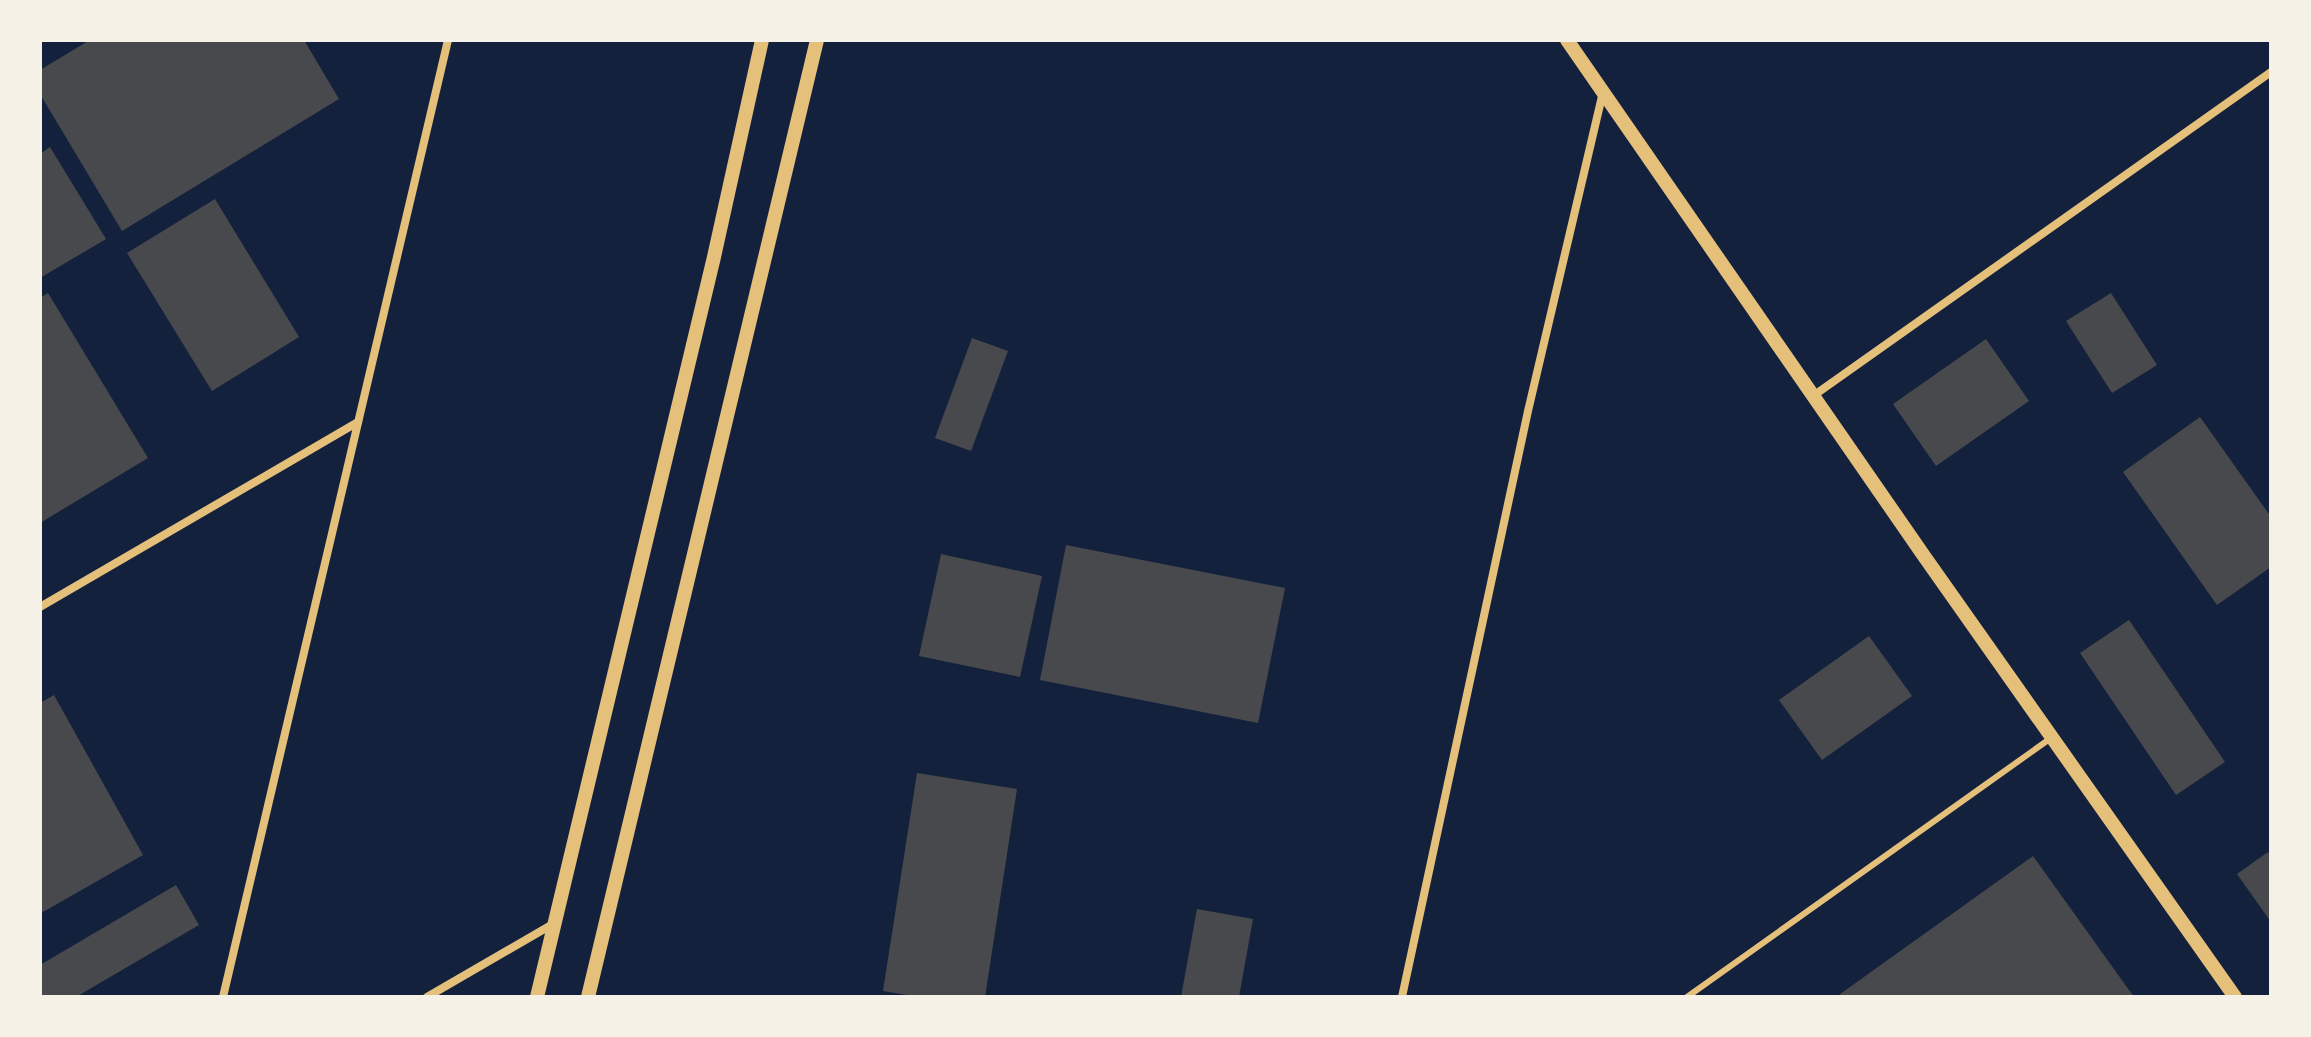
<svg xmlns="http://www.w3.org/2000/svg" width="2311" height="1037" font-family="'PT Serif',serif">
<style>
.building{fill:#48494c}
.lines{fill:none;stroke-linecap:round;stroke-linejoin:round}
.service{stroke:#e5c07b;stroke-width:6}
.minor{stroke:#e5c07b;stroke-width:8}
.tertiary{stroke:#e5c07b;stroke-width:14}
</style>
<rect width="100%" height="100%" fill="#14213d"/>
<!-- building -->
<g class="building">
<path d="M90 40H304L339 99 122 231 40 94V70Z"/>
<path d="M50 147 106 239 40 278V154Z"/>
<path d="M215 199 299 337 212 391 127 253Z"/>
<path d="M48 293 148 458 40 523V298Z"/>
<path d="M2111 293 2157 365 2112 393 2066 321Z"/>
<path d="M972 338 1008 351 971 451 935 438Z"/>
<path d="M1986 339 2029 401 1936 466 1893 404Z"/>
<path d="M2200 417 2271 517V567L2217 605 2123 472Z"/>
<path d="M1066 545 1285 588 1258 723 1040 680Z"/>
<path d="M941 554 1042 576 1020 677 919 656Z"/>
<path d="M2129 620 2225 762 2176 795 2080 653Z"/>
<path d="M1869 636 1912 696 1822 760 1779 700Z"/>
<path d="M54 695 143 855 43 912 40 907V703Z"/>
<path d="M917 773 1017 789 985 997H919L883 991Z"/>
<path d="M2268 852 2271 857V922L2237 874Z"/>
<path d="M2033 856 2134 997H1836Z"/>
<path d="M176 885 199 925 76 997H40V965Z"/>
<path d="M1197 909 1253 919 1239 997H1181Z"/>
</g>
<g class="lines">
<!-- service -->
<path class="service" d="M1687 997 2051 738"/>
<!-- minor -->
<g class="minor">
<path d="M1813 396 2271 72"/>
<path d="M40 607 358 422"/>
<path d="M223 997 448 40"/>
<path d="M427 997 553 924"/>
<path d="M1402 997 1528 411 1603 92"/>
</g>
<!-- tertiary -->
<g class="tertiary">
<path d="M1567 40 1924 556 2235 997"/>
<path d="M537 997 714 257 762 40"/>
<path d="M588 997 817 40"/>
</g>
</g>
<!-- border -->
<rect width="2311" height="1037" fill="none" stroke="#f6f1e7" stroke-width="84"/>
</svg>
